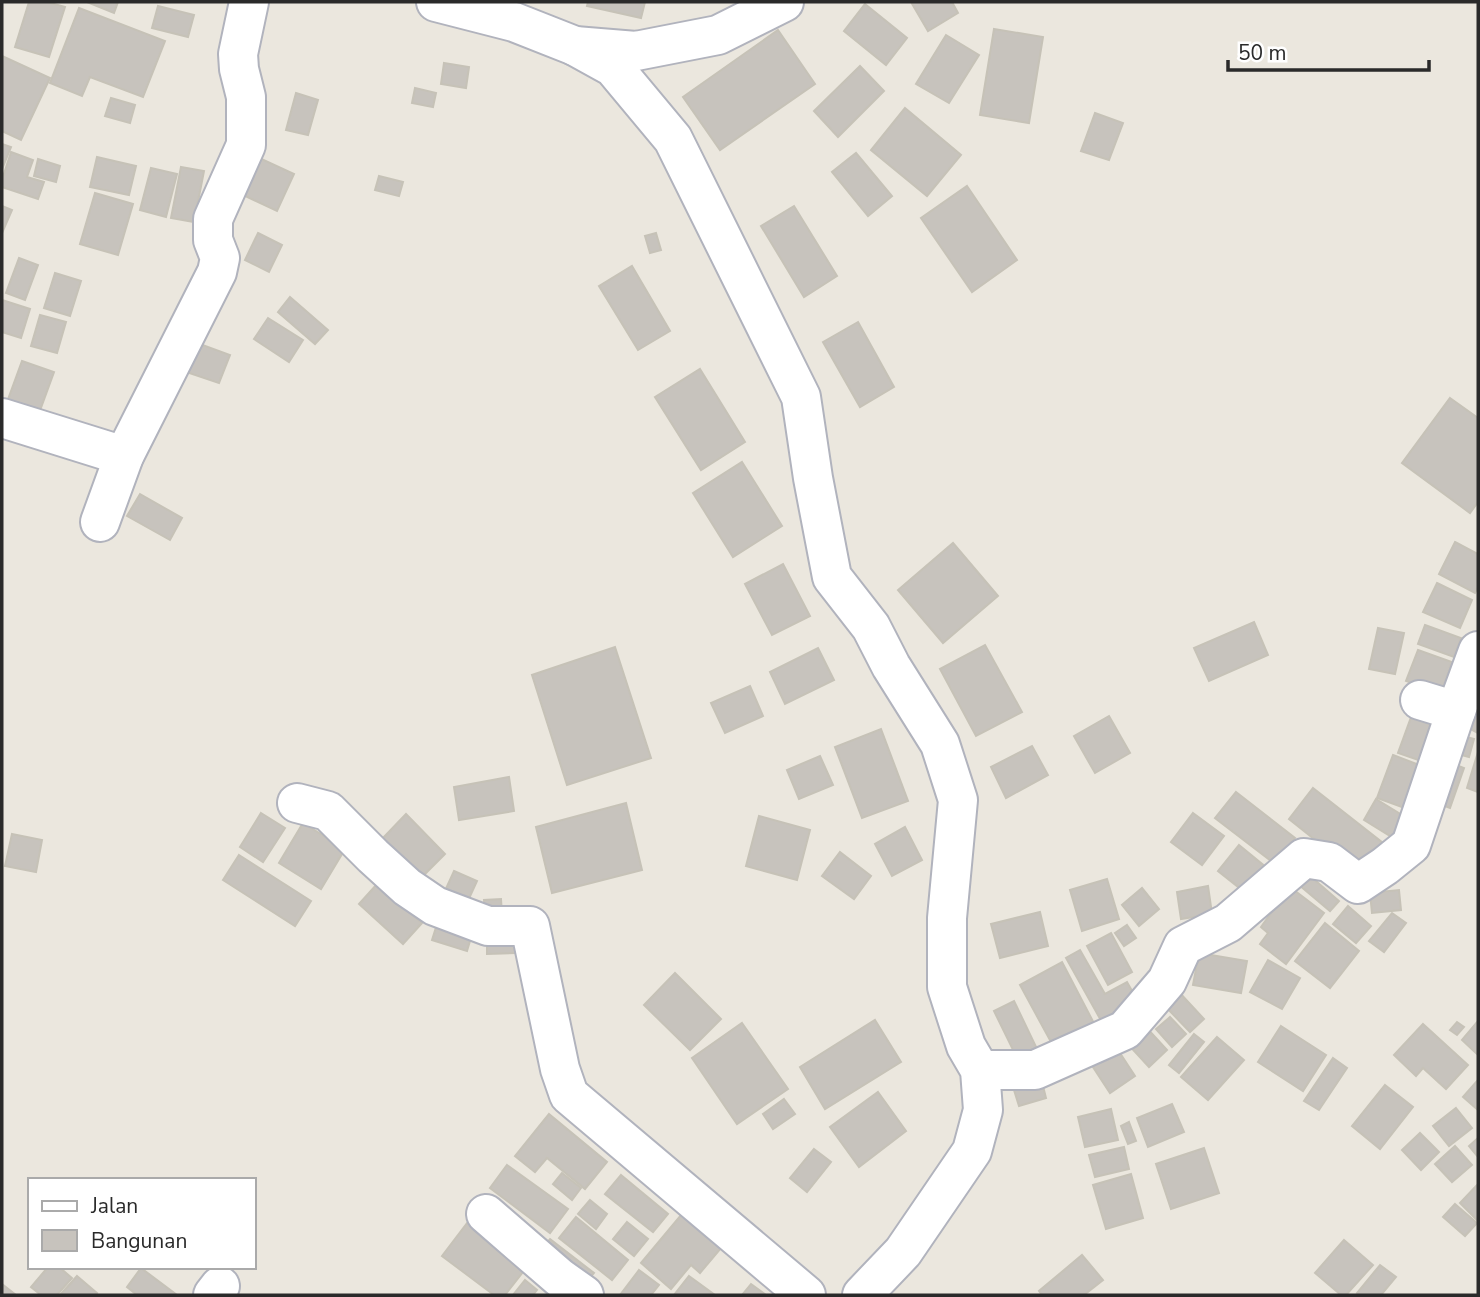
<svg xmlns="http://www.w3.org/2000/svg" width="1480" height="1297" font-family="'Nunito Sans',sans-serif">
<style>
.building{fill:#c7c3bd;stroke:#c6c2b7;stroke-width:2}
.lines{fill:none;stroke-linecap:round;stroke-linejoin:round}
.minor-casing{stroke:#b1b3bd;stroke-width:42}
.minor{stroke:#fff;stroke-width:38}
</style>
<rect width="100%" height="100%" fill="#ebe7de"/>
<!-- building -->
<g class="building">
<path d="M29 2H47L65 7 49 57 15 47Z"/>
<path d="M87 2H118L114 13Z"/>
<path d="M588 2H645L641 18 587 6Z"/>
<path d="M911 2H952L958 13 928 31Z"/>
<path d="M865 4 907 38 886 65 844 31Z"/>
<path d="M158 6 194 15 188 37 152 28Z"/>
<path d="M79 8 165 41 143 97 90 77 82 96 50 83Z"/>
<path d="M994 29 1043 37 1029 123 980 115Z"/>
<path d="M778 30 815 84 720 150 683 97Z"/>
<path d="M946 35 979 55 949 103 916 84Z"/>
<path d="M2 56 50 78 21 140 2 131Z"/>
<path d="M444 63 469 67 466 88 441 84Z"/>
<path d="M860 66 884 91 838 137 814 111Z"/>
<path d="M415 88 436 93 433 107 412 103Z"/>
<path d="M296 93 318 100 308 135 286 130Z"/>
<path d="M111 98 135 105 130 123 105 116Z"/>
<path d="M905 108 961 155 927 196 871 150Z"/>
<path d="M1095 113 1123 123 1109 160 1081 151Z"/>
<path d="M2 144 11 147 2 169Z"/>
<path d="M11 152 33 160 27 177 44 182 38 199 2 187V180Z"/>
<path d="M856 153 892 196 868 216 832 172Z"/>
<path d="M97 157 136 166 129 195 90 187Z"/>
<path d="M257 157 294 174 277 211 239 193Z"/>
<path d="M38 159 60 166 56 182 34 176Z"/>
<path d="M181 167 204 171 194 222 171 218Z"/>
<path d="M151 168 177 174 166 217 140 210Z"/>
<path d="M379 176 403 182 399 196 375 190Z"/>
<path d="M967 186 1017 260 972 292 921 218Z"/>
<path d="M95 193 133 204 118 255 80 244Z"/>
<path d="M2 206 12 210 2 233Z"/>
<path d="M794 206 837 276 804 297 761 226Z"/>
<path d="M258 233 282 245 269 272 245 260Z"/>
<path d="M656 233 661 250 650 253 645 236Z"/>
<path d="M19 258 38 265 25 300 6 293Z"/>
<path d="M632 266 670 331 638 350 599 286Z"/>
<path d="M55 273 81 281 70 316 44 308Z"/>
<path d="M290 297 328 330 315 344 278 312Z"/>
<path d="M2 300 30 309 21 338 2 332Z"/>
<path d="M40 315 66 322 57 353 31 346Z"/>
<path d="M268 318 303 340 289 362 254 339Z"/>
<path d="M858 322 894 387 860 407 823 342Z"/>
<path d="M197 343 230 355 219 383 186 372Z"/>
<path d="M22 361 54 372 38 416 6 405Z"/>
<path d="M700 369 745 442 701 470 655 397Z"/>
<path d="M1450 398 1478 418V502L1470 513 1402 463Z"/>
<path d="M742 462 782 526 733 557 693 493Z"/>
<path d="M140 494 182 518 170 540 127 516Z"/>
<path d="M1455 542 1478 554V587L1475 593 1439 574Z"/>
<path d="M953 543 998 596 943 643 898 590Z"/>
<path d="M783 564 810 616 772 635 745 584Z"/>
<path d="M1437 583 1472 600 1460 628 1423 612Z"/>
<path d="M1254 622 1268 655 1209 681 1194 648Z"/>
<path d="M1425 625 1461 638 1454 657 1418 644Z"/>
<path d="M1378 628 1404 633 1395 674 1369 669Z"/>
<path d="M985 645 1022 712 976 736 940 669Z"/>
<path d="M615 647 651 758 567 785 532 675Z"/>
<path d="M818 648 834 680 785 704 770 672Z"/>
<path d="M1418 650 1452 662 1441 694 1406 681Z"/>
<path d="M750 686 763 716 725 733 711 703Z"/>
<path d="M1474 707 1478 709V733L1465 726Z"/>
<path d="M1414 709 1442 720 1427 763 1398 753Z"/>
<path d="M1109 716 1130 753 1095 773 1074 736Z"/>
<path d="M881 729 908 801 862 818 835 747Z"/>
<path d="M1459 735 1474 739 1469 757 1454 753Z"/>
<path d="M1032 746 1048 775 1006 798 991 767Z"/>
<path d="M1478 752V792L1467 788Z"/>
<path d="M1393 755 1427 768 1410 810 1377 798Z"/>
<path d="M820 756 833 785 799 799 787 770Z"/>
<path d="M1451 763 1464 768 1450 808 1436 803Z"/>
<path d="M509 777 514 811 459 820 454 787Z"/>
<path d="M1313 788 1383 843 1358 874 1289 819Z"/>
<path d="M1236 792 1295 838 1275 864 1215 818Z"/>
<path d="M1376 799 1407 818 1395 839 1364 820Z"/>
<path d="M626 803 642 870 552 893 536 827Z"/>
<path d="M261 813 285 828 263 862 240 847Z"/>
<path d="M1193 813 1224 836 1202 865 1171 842Z"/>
<path d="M406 814 445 854 421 878 382 839Z"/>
<path d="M759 816 810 830 797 880 746 866Z"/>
<path d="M303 823 345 849 321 889 279 863Z"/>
<path d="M905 827 922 860 892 876 875 844Z"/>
<path d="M12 834 42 840 36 872 5 866Z"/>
<path d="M1239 845 1267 868 1247 894 1218 871Z"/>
<path d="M840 852 871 876 854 899 822 876Z"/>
<path d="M239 855 311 901 295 926 223 880Z"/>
<path d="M454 871 477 881 467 903 444 893Z"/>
<path d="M1309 875 1339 901 1330 911 1299 885Z"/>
<path d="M1107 879 1119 919 1082 931 1070 890Z"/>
<path d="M378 883 422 923 403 944 359 904Z"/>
<path d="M1208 886 1212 914 1181 919 1177 892Z"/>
<path d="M1290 887 1324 913 1286 964 1260 944 1268 933 1261 927Z"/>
<path d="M1142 888 1159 909 1139 926 1122 905Z"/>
<path d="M1399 890 1401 910 1372 913 1370 893Z"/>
<path d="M501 899 502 915 485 916 484 900Z"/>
<path d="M1348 906 1371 926 1356 943 1333 924Z"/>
<path d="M1040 912 1048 946 1000 958 991 924Z"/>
<path d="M1392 913 1406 923 1384 952 1369 941Z"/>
<path d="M438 921 473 931 467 951 432 940Z"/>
<path d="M1325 923 1359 951 1330 988 1295 961Z"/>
<path d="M1127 925 1136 938 1124 946 1115 933Z"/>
<path d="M1111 933 1132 972 1108 985 1087 946Z"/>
<path d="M514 939 515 953 487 954V941Z"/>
<path d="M1080 950 1105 994 1127 982 1139 1003 1103 1024 1066 958Z"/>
<path d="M1199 953 1247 961 1241 993 1193 985Z"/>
<path d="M1268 960 1300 978 1282 1009 1250 992Z"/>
<path d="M1062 962 1098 1031 1057 1053 1020 985Z"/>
<path d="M675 973 721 1019 690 1050 644 1005Z"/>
<path d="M1178 991 1204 1019 1190 1032 1163 1004Z"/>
<path d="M1014 1001 1039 1053 1020 1064 994 1011Z"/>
<path d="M1170 1017 1186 1034 1172 1047 1156 1029Z"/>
<path d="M875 1020 901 1062 825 1109 800 1067Z"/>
<path d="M1478 1021V1055L1462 1040Z"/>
<path d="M1457 1022 1464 1027 1457 1035 1450 1030Z"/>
<path d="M742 1023 788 1089 737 1124 692 1058Z"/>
<path d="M1423 1024 1468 1065 1446 1089 1423 1068 1416 1076 1394 1055Z"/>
<path d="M1144 1025 1167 1050 1149 1067 1126 1042Z"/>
<path d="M1281 1026 1326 1055 1303 1091 1258 1062Z"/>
<path d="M1194 1034 1204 1042 1179 1073 1169 1065Z"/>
<path d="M1217 1037 1244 1060 1208 1100 1181 1077Z"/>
<path d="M1116 1047 1135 1076 1110 1093 1091 1064Z"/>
<path d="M1333 1058 1347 1068 1319 1110 1304 1101Z"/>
<path d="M1478 1080V1110L1463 1097Z"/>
<path d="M1042 1082 1046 1098 1019 1106 1014 1090Z"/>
<path d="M1385 1085 1413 1107 1380 1149 1352 1126Z"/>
<path d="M878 1092 906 1131 859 1167 830 1127Z"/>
<path d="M784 1099 795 1114 773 1129 763 1114Z"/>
<path d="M1172 1104 1184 1132 1148 1147 1137 1118Z"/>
<path d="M1456 1108 1472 1128 1449 1146 1433 1126Z"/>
<path d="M1111 1109 1118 1140 1085 1147 1078 1117Z"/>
<path d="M549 1114 607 1162 585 1189 547 1158 535 1172 515 1156Z"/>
<path d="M1129 1122 1136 1141 1128 1144 1121 1126Z"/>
<path d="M1420 1133 1439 1152 1421 1170 1402 1150Z"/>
<path d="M1478 1138V1157L1469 1146Z"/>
<path d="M1455 1146 1472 1165 1452 1182 1435 1164Z"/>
<path d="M1124 1147 1129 1169 1095 1177 1089 1155Z"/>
<path d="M1204 1148 1219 1193 1171 1209 1156 1164Z"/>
<path d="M814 1149 831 1162 807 1192 790 1178Z"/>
<path d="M507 1165 568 1209 550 1233 490 1188Z"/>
<path d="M562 1173 581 1188 572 1200 553 1184Z"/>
<path d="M1131 1174 1143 1218 1106 1229 1093 1185Z"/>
<path d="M621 1175 668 1214 653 1232 605 1194Z"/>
<path d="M1478 1184V1221L1460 1203Z"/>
<path d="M590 1200 607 1214 596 1229 578 1214Z"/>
<path d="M1455 1204 1477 1223 1465 1236 1443 1217Z"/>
<path d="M682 1214 722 1247 700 1273 691 1265 671 1289 641 1263Z"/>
<path d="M576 1217 628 1260 612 1280 559 1238Z"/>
<path d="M471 1218 530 1263 505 1295H494L442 1256Z"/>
<path d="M627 1222 648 1239 634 1256 613 1239Z"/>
<path d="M550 1239 594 1273 588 1280 544 1246Z"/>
<path d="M1344 1240 1373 1265 1346 1295H1341L1315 1273Z"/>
<path d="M1082 1255 1103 1280 1084 1295H1042L1039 1291Z"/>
<path d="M1380 1265 1396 1277 1381 1295H1360L1357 1293Z"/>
<path d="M48 1267H59L72 1278 57 1295H41L31 1287Z"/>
<path d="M141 1268 177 1295H137L127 1287Z"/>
<path d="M639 1270 659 1285 651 1295H620Z"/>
<path d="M77 1276 97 1293 95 1295H60Z"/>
<path d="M689 1276 715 1295H674Z"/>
<path d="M525 1280 537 1290 533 1295H513Z"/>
<path d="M2 1284 16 1295H2Z"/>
<path d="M751 1284 766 1295H742Z"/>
</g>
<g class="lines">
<defs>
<g id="minor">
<path d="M436 2 514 22 575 46 636 51 718 35 784 2"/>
<path d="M575 46 613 67 673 139 801 397 813 478 832 577 871 627 891 666 940 744 958 800 947 918V987L966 1046 980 1070 983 1110 972 1151 903 1252 862 1295"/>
<path d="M2 418 124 456"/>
<path d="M100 522 124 456 217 272 220 258 213 240V219L246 145V97L239 69 238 54 249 2"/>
<path d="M1420 700 1456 711"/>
<path d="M297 803 328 811 373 856 407 887 435 906 488 926H530L560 1069 569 1095 806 1295"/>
<path d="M980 1070H1035L1125 1030 1167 981 1183 946 1228 923 1304 858 1329 862 1358 884 1385 866 1411 845 1456 711 1478 651"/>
<path d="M486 1214 560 1278 584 1295"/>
<path d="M213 1295 220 1286"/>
</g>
</defs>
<!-- minor casing -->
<use href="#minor" class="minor-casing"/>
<!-- minor -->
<use href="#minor" class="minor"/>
</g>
<!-- border -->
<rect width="1480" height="1297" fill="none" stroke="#2a2a2a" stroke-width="7"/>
<!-- legend -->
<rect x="28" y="1178" width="228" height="91" fill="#ffffff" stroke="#aaaaaa" stroke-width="2"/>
<rect x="42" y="1201" width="35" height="10" fill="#ffffff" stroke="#aaaaaa" stroke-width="2"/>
<text x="91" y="1213" font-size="21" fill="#2a2a2a">Jalan</text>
<rect x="42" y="1230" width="35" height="21" fill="#c7c3bd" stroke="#aaaaaa" stroke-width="2"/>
<text x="91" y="1248" font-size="21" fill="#2a2a2a">Bangunan</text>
<!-- scale -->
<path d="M1228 60v10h201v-10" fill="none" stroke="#2a2a2a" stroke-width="3.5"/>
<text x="1238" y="60" font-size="21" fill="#2a2a2a" stroke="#ffffff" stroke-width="5" paint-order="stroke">50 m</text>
</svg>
